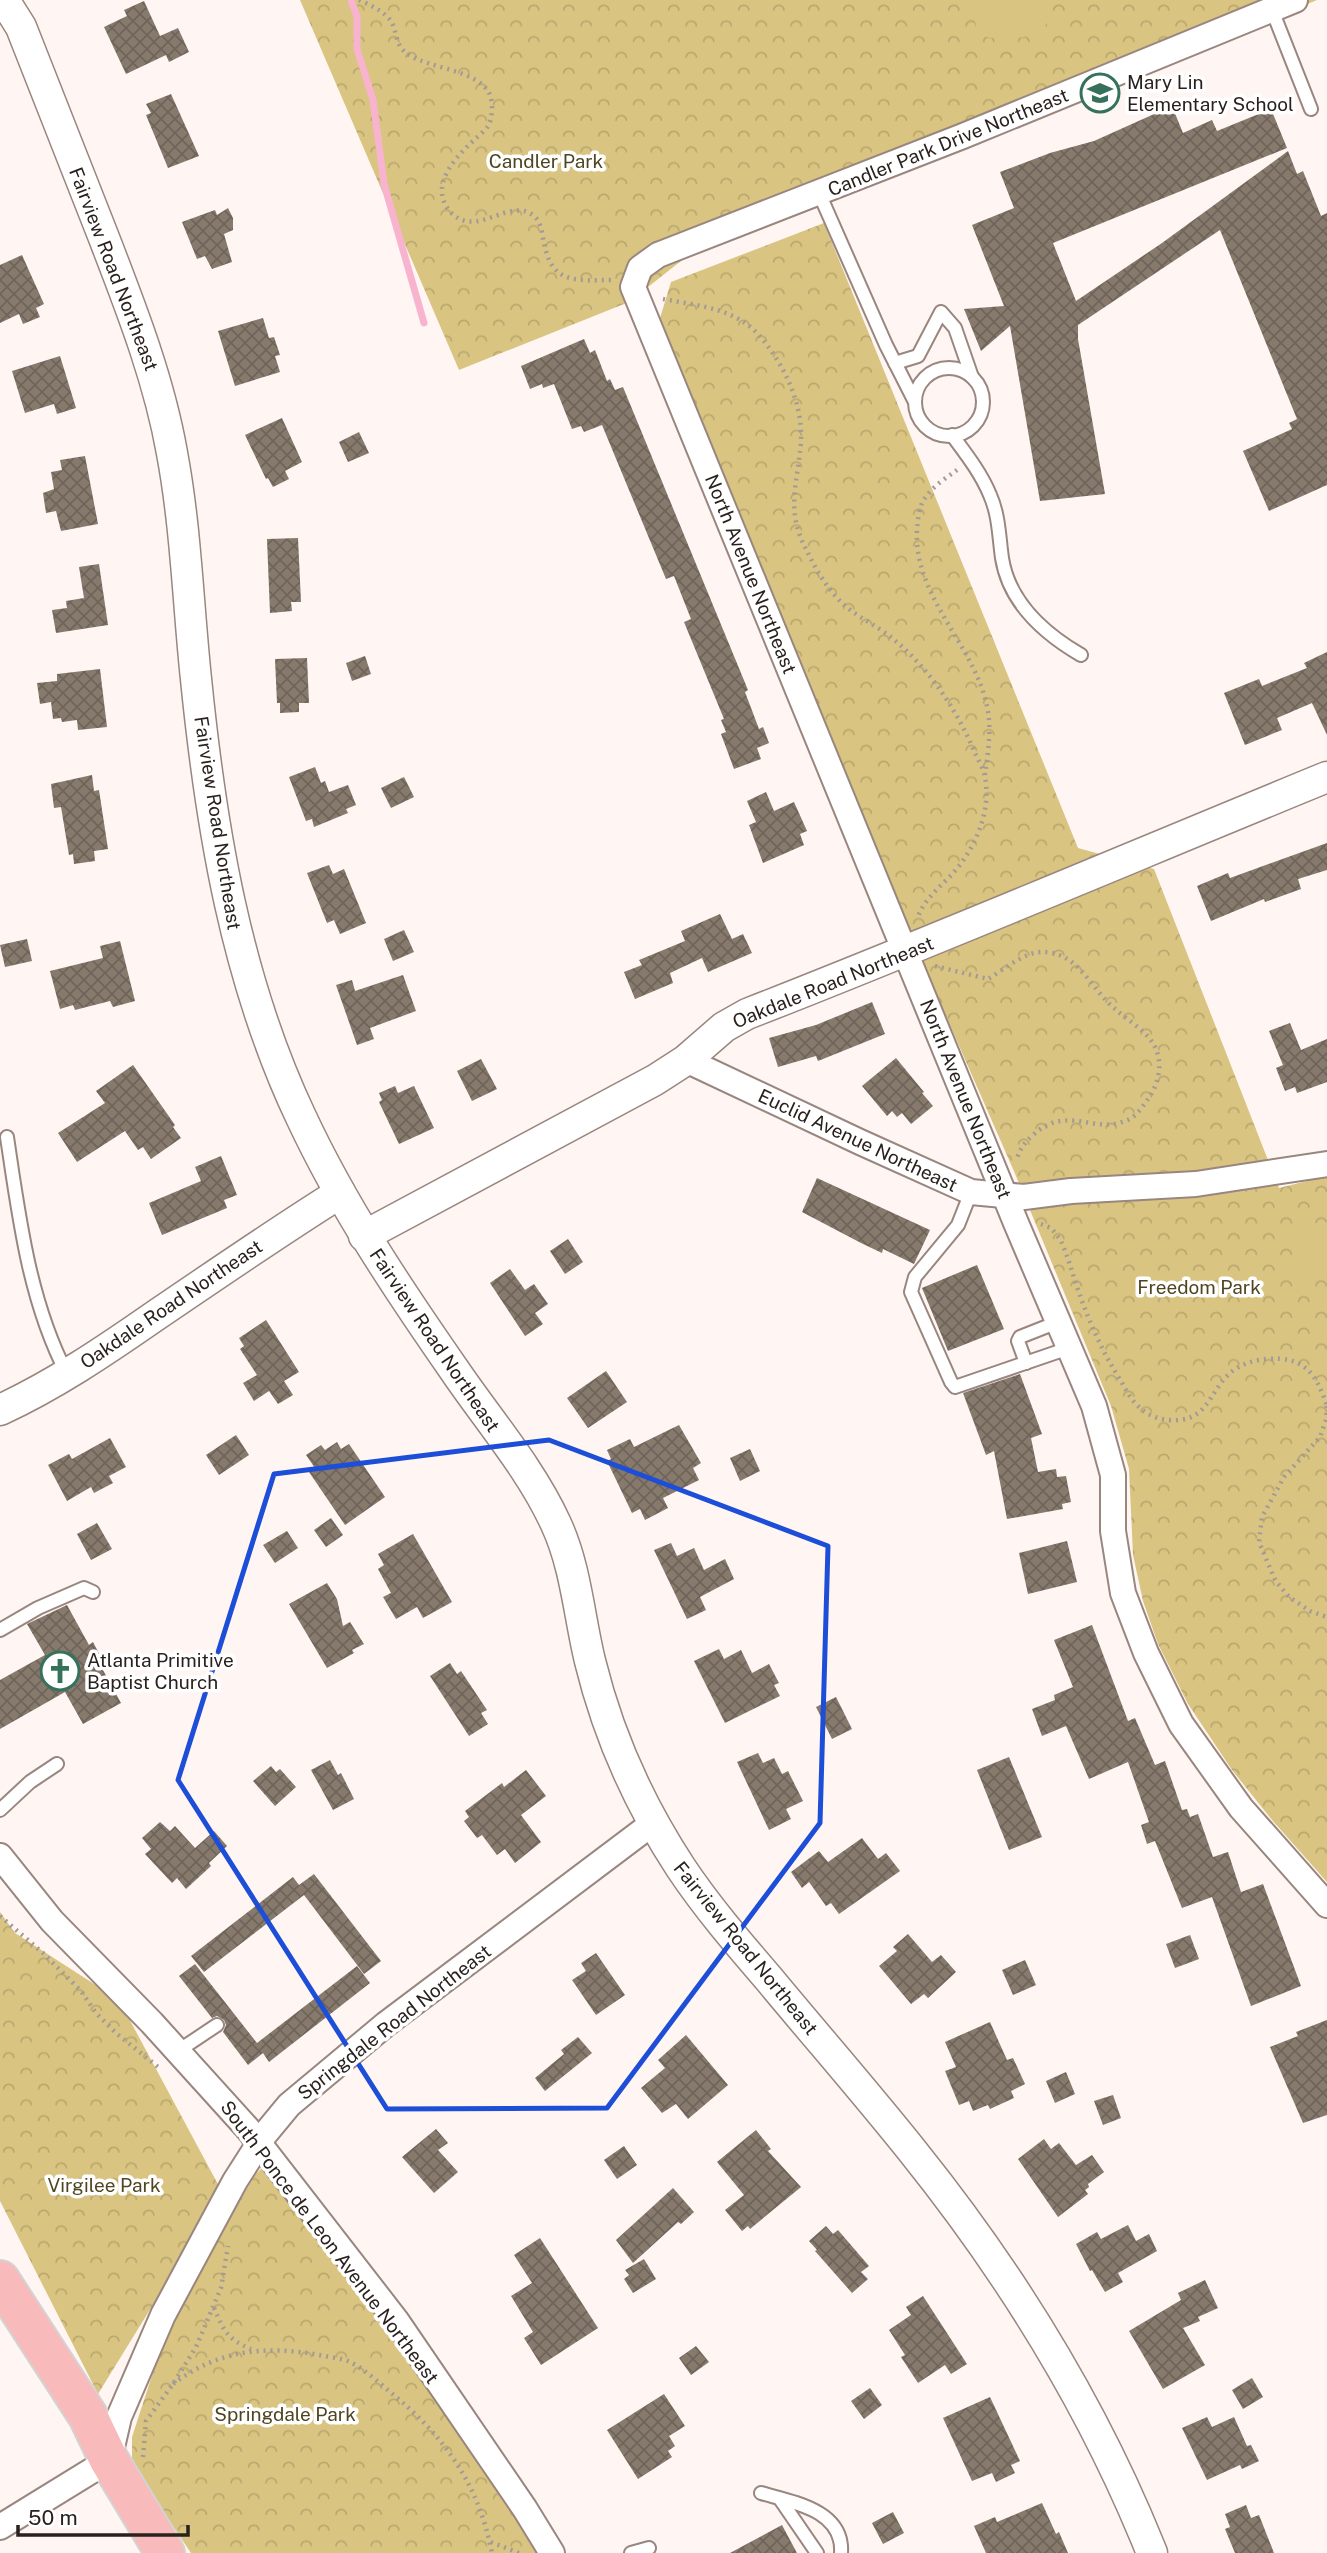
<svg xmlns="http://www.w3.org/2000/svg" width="1327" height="2553" font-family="'Public Sans',sans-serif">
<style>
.park{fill:url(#park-crowns)}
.pitch{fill:#d9c481}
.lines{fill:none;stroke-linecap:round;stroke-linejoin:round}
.stream{stroke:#f8b4cf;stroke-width:7}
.building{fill:url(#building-cross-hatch)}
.service-casing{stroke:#99867f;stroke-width:16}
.minor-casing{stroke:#99867f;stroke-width:28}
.tertiary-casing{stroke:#99867f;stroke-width:33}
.trunk-casing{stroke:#d4d3d2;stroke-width:42}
.path{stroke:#a29a97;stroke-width:4.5;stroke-dasharray:2 5;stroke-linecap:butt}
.service{stroke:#fff;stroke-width:12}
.minor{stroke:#fff;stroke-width:24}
.tertiary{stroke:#fff;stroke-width:30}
.trunk{stroke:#f8babb;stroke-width:38}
.marked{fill:none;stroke:#1d4ed8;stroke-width:5;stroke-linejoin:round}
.labels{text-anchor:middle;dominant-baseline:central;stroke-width:7;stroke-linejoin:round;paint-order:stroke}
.poi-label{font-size:19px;fill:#29211e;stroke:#fff;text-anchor:start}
.street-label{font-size:19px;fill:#29211e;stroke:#fff}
.park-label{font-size:19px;fill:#504521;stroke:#fff}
</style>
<defs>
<pattern id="park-crowns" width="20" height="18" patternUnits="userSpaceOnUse" patternTransform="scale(1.75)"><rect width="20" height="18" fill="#d9c481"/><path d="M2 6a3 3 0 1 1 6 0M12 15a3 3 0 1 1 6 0" fill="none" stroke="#baa86f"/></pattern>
<pattern id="building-cross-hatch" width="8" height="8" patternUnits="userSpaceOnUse" patternTransform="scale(1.75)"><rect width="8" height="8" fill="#877a6d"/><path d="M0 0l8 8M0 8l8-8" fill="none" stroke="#6e6459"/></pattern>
</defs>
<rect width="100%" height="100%" fill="#fff6f3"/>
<!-- park -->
<g class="park">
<path d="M300 0H1317L1122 82 686 257 629 302 459 370Z"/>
<path d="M824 223 1078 848 1154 869 1279 1188 1327 1176V1882L1272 1820 1232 1770 1188 1704 1158 1644 1143 1601 1133 1555 1129 1469 1111 1406 1013 1169 921 959 660 318 671 282Z"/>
<path d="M0 1912 15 1933 119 2000 220 2188 167 2282 98 2394 0 2201Z"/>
<path d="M265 2165 286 2179 550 2553H191L132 2465V2437L159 2354 201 2268 254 2176Z"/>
</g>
<!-- pitch -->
<g class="pitch">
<path d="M982 0H1040L1048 19 1043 32C1022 38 998 44 978 33L973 14Z"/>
<path d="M1327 1222V1272L1296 1276 1289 1226Z"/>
</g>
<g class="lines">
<!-- stream -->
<path class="stream" d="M351 0 357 17V49L373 100 384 184 424 323"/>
</g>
<!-- building -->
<g class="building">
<path d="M144 1 160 36 178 28 189 52 169 62 166 55 126 74 104 27 127 16 124 10Z"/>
<path d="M171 94 199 156 168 168 146 115 151 113 146 104Z"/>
<path d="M1172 106 1183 133 1212 120 1217 131 1271 109 1287 148 1053 243 1076 301 1162 243 1288 151 1297 174 1303 171 1321 216 1327 213V485L1269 511 1243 451 1292 429 1289 423 1297 419 1220 230 1078 325V339L1105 494 1040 501 1010 326 981 351 964 309 1004 306 972 225 1014 208 1000 172 1050 153 1094 141Z"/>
<path d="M228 208 233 218V230L224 234 232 262 212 269 205 256 197 259 182 222 215 210 217 215Z"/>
<path d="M22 255 44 304 36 308 40 317 23 324 19 314 0 323V265Z"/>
<path d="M263 318 269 338 274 337 280 355 275 356 280 372 235 386 218 331Z"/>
<path d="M584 339 590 353 595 350 607 381 610 379 615 390 623 387 748 690 745 692 759 729 763 727 769 743 757 748 761 759 734 769 721 734 726 732 721 720 724 719 684 622 691 619 674 576 666 579 602 425 584 432 581 426 572 429 554 384 543 388 542 384 530 389 521 366Z"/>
<path d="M60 356 76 408 57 414 54 404 25 413 12 371Z"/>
<path d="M282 418 302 462 285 471 289 479 273 487 268 478 266 479 245 435Z"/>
<path d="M359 432 369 453 348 462 339 442Z"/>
<path d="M85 456 98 524 61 531 56 511 46 513 43 493 54 489 51 472 62 470 60 460Z"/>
<path d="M298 538 301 602H291L292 611 270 613 267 539Z"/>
<path d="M99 564 108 625 56 633 52 610 67 608 66 601 84 598 79 567Z"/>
<path d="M1327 652V735L1312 703 1277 718 1282 730 1245 745 1224 693 1259 679 1262 686 1307 668 1304 663Z"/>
<path d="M365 656 371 674 352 681 346 663Z"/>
<path d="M307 658 309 703H299V712L280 713V703H277L275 659Z"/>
<path d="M100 669 107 727 78 730 77 720 62 722 61 718 53 719 51 702 40 704 37 683 57 681V674Z"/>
<path d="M315 767 321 783 325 781 329 792 348 785 356 805 346 809 348 813 314 827 312 819 306 821 289 777Z"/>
<path d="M92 775 94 791 99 790 108 849 94 851 95 861 74 864 73 854 69 855 61 807 54 808 51 784Z"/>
<path d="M404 777 414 797 391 808 381 788Z"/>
<path d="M766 792 774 811 794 802 807 831 800 834 804 845 763 863 749 825 756 822 747 801Z"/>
<path d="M1327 843V870L1298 879 1301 889 1265 902 1264 899 1211 921 1197 886 1228 873 1230 878Z"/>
<path d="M329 865 333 874 344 869 366 923 340 934 334 920 327 923 307 873Z"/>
<path d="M720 914 732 939 743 934 752 953 708 972 702 958 670 973 673 983 635 999 624 972 642 965 639 960 685 941 681 931Z"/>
<path d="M404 930 414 952 393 961 384 939Z"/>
<path d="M27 939 32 961 5 967 0 945Z"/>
<path d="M120 941 135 1001 113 1007 110 1001 75 1010 73 1005 60 1009 50 971 103 958 100 946Z"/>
<path d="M403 975 416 1011 370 1028 374 1039 357 1045 336 985 352 980 355 991Z"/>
<path d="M872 1002 885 1034 818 1061 816 1056 778 1067 769 1038 816 1025Z"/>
<path d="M1290 1023 1301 1050 1327 1039V1082L1297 1093 1295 1087 1285 1091 1276 1068 1283 1065 1269 1031Z"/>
<path d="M896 1058 924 1092 922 1093 933 1106 911 1124 902 1113 897 1117 892 1111 887 1116 862 1086Z"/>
<path d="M481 1059 497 1089 472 1101 457 1071Z"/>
<path d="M133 1065 175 1125 173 1127 181 1138 151 1159 143 1147 138 1150 125 1131 77 1162 58 1133 105 1103 96 1091Z"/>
<path d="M395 1086 398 1093 414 1086 434 1128 399 1144 379 1102 382 1100 379 1093Z"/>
<path d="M221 1156 237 1195 224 1200 227 1208 162 1235 149 1203 201 1181 195 1167Z"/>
<path d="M817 1178 930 1230 914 1264 883 1249 882 1253 861 1243 802 1212Z"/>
<path d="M568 1239 583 1262 565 1274 550 1251Z"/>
<path d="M977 1265 1004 1329 948 1351 922 1288Z"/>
<path d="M510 1269 525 1290 534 1284 548 1304 535 1313 543 1324 525 1336 490 1283Z"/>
<path d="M266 1320 299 1372 284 1381 293 1395 278 1404 269 1391 254 1401 243 1383 257 1375 240 1349 244 1346 239 1338Z"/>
<path d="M606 1371 627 1402 588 1428 567 1398Z"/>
<path d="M1020 1374 1042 1434 1031 1438 1038 1472 1056 1469 1057 1477 1066 1476 1071 1502 1062 1504 1063 1509 1007 1519 994 1451 986 1455 963 1393Z"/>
<path d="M679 1425 701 1463 693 1468 699 1480 663 1498 668 1508 645 1520 640 1509 632 1513 607 1461 611 1459 607 1450 630 1439 634 1447Z"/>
<path d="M236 1435 249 1455 219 1475 206 1455Z"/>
<path d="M110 1438 126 1467 109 1476 113 1483 94 1493 91 1487 67 1501 48 1465 69 1454 72 1459Z"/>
<path d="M337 1442 341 1449 349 1444 385 1497 345 1525 309 1472 315 1468 306 1455 321 1445 325 1450Z"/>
<path d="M750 1449 760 1471 740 1481 730 1458Z"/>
<path d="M331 1518 343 1535 326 1547 314 1530Z"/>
<path d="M97 1523 112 1549 91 1560 77 1534Z"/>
<path d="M287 1531 298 1548 275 1563 263 1545Z"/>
<path d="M413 1534 452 1602 423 1618 417 1607 396 1619 383 1597 391 1593 378 1569 384 1565 378 1554Z"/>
<path d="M1067 1541 1077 1582 1028 1594 1019 1553Z"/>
<path d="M671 1543 677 1556 694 1548 704 1570 725 1559 734 1579 700 1597 706 1610 687 1619 654 1550Z"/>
<path d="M327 1583 337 1599 343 1626 350 1622 364 1644 352 1650 354 1653 327 1668 289 1604Z"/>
<path d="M67 1605 89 1645 93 1642 102 1659 98 1661 121 1703 83 1724 65 1692 0 1729V1680L45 1655 27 1624Z"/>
<path d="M1092 1625 1128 1721 1135 1718 1155 1765 1165 1761 1182 1810 1187 1809 1190 1817 1198 1814 1213 1857 1228 1852 1241 1892 1263 1884 1301 1986 1251 2006 1212 1897 1182 1908 1155 1841 1147 1844 1141 1825 1149 1822 1128 1762 1089 1779 1066 1726 1042 1736 1032 1709 1055 1700 1054 1695 1073 1687 1054 1640Z"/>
<path d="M719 1649 724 1659 741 1650 752 1673 769 1664 779 1683 774 1685 780 1696 725 1723 694 1661Z"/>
<path d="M450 1663 457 1674 461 1671 487 1710 481 1713 488 1724 469 1736 430 1676Z"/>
<path d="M836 1697 852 1729 832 1739 816 1707Z"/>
<path d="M758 1753 763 1763 774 1758 782 1774 788 1771 803 1801 786 1809 791 1819 769 1830 737 1762Z"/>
<path d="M1009 1757 1042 1837 1009 1850 977 1770Z"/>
<path d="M330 1760 338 1775 341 1773 354 1799 333 1810 311 1770Z"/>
<path d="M271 1766 276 1772 280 1769 296 1787 275 1806 253 1781Z"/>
<path d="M526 1770 546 1796 521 1815 541 1842 515 1863 505 1849 497 1855 482 1835 477 1838 464 1821 469 1817 465 1811 502 1783 504 1787Z"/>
<path d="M160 1822 170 1831 175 1826 195 1848 214 1831 227 1846 209 1863 211 1866 186 1889 177 1878 172 1883 145 1854 151 1849 142 1838Z"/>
<path d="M862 1838 878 1859 886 1853 900 1871 839 1914 831 1903 826 1906 809 1882 802 1888 791 1872 819 1851 828 1862Z"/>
<path d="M314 1874 381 1961 364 1974 304 1895 204 1972 191 1956 293 1877 299 1885Z"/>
<path d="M908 1934 932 1962 941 1955 956 1972 928 1998 924 1994 911 2004 879 1966 897 1951 893 1947Z"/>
<path d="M1190 1935 1199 1959 1175 1968 1166 1944Z"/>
<path d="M596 1953 625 1995 596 2015 572 1980 586 1971 581 1963Z"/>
<path d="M1025 1960 1036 1985 1013 1995 1002 1970Z"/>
<path d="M195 1964 257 2043 357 1966 370 1983 269 2062 263 2053 248 2065 223 2032 226 2025 224 2020 217 2016 212 2018 179 1976Z"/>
<path d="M1327 2020V2115L1303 2123 1270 2047 1298 2036 1296 2032Z"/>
<path d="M990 2022 1007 2060 1013 2058 1025 2084 1011 2091 1014 2098 990 2109 988 2105 973 2111 969 2101 959 2105 945 2071 956 2067 945 2042Z"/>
<path d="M686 2035 728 2085 688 2119 676 2104 662 2113 641 2088 665 2068 658 2060Z"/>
<path d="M578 2037 592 2053 545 2091 535 2078 564 2054 561 2050Z"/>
<path d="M1066 2072 1075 2094 1055 2103 1046 2081Z"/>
<path d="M1113 2095 1121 2118 1103 2125 1094 2101Z"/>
<path d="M436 2129 448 2143 438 2150 458 2172 434 2193 402 2157Z"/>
<path d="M756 2130 771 2149 768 2151 801 2187 750 2229 748 2226 742 2231 725 2210 744 2195 717 2162Z"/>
<path d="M1044 2139 1051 2149 1059 2143 1076 2165 1092 2155 1104 2172 1088 2184 1089 2187 1085 2190 1088 2194 1058 2217 1018 2159Z"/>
<path d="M624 2146 637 2165 617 2179 604 2160Z"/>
<path d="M673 2188 694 2212 681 2224 678 2222 633 2263 616 2240Z"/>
<path d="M1128 2225 1136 2241 1149 2234 1157 2251 1118 2273 1123 2282 1105 2292 1092 2270 1090 2271 1076 2244 1097 2232 1101 2239Z"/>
<path d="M826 2226 833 2234 838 2230 869 2266 861 2272 868 2279 852 2293 815 2251 817 2250 809 2241Z"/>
<path d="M540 2238 598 2328 541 2365 524 2338 533 2332 511 2296 532 2283 514 2255Z"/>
<path d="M644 2259 656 2279 633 2293 624 2279 629 2275 625 2270Z"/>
<path d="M1205 2280 1218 2308 1198 2317 1200 2321 1183 2328 1205 2365 1163 2389 1129 2331 1181 2300 1178 2293Z"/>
<path d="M923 2296 967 2364 951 2374 945 2365 918 2383 901 2357 905 2355 889 2330 911 2315 906 2307Z"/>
<path d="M696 2346 709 2362 691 2375 679 2358Z"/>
<path d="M1252 2378 1263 2397 1243 2409 1232 2390Z"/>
<path d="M870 2388 882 2405 864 2419 851 2401Z"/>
<path d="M664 2394 685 2426 669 2436 675 2446 668 2451 672 2457 638 2479 607 2430Z"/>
<path d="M990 2397 1020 2461 1011 2465 1015 2473 996 2482 992 2473 972 2481 943 2418Z"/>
<path d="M1207 2417 1212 2427 1234 2417 1247 2446 1251 2445 1259 2461 1242 2469 1240 2465 1207 2480 1182 2428Z"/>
<path d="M1042 2503 1056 2534 1059 2532 1068 2553H986L974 2526 995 2517 997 2522Z"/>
<path d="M1246 2505 1251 2518 1259 2515 1274 2553H1235L1225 2529 1230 2527 1225 2514Z"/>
<path d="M893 2512 904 2533 883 2544 872 2523Z"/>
<path d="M782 2525 797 2553H730Z"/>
</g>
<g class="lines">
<defs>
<g id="service">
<path d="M1272 10 1311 109"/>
<path d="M819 193 886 345 914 400"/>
<path d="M895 363 918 356 941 312 955 328 972 377"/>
<circle cx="949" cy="402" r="34"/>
<path d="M952 435C966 454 981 473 990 495 999 515 999 537 1002 558 1009 603 1045 634 1081 655"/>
<path d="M7 1137C19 1217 29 1301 67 1374"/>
<path d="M971 1192 958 1225 915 1277 911 1292 951 1382 955 1387 1069 1348"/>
<path d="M1026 1363 1018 1341 1020 1337 1058 1322"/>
<path d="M0 1630 38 1608 84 1588 93 1592"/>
<path d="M0 1810 30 1782 57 1764"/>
<path d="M178 2051 217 2025"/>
<path d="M761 2493C792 2502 844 2510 841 2553"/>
<path d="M780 2499 817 2553"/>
<path d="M631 2553 649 2548"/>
</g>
<g id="minor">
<path d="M1295 0 963 136 658 255 640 268 633 287 1016 1223 1094 1406 1113 1475V1531L1123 1593 1146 1653 1181 1724 1241 1808 1327 1905"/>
<path d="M686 1060 860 1142 971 1192 1024 1197 1071 1191 1196 1184 1327 1164"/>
<path d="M0 1856 52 1921 152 2023 248 2129 396 2320 525 2509 552 2553"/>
<path d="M0 2527 109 2460 119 2417 163 2315 235 2181 265 2134 289 2105 386 2024 653 1823"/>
</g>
<g id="tertiary">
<path d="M4 0 21 27C48 97 76 167 104 238 131 308 159 379 172 453 186 528 188 603 196 679 211 828 236 980 301 1117 343 1207 398 1289 455 1371 489 1421 531 1469 556 1524 576 1567 579 1616 590 1661 608 1735 639 1804 681 1868 707 1907 738 1943 769 1979 817 2037 867 2094 914 2153 1011 2274 1094 2408 1152 2553"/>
<path d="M364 1236 655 1080 686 1060 724 1027 747 1014C942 938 1134 856 1327 777"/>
<path d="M0 1410C54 1385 103 1352 152 1318 214 1276 276 1233 340 1193"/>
</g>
<path id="trunk" d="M0 2280 88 2416 109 2460 165 2553"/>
</defs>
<!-- service casing -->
<use href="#service" class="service-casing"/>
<!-- minor casing -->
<use href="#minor" class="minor-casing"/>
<!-- tertiary casing -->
<use href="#tertiary" class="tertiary-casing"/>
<!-- trunk casing -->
<use href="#trunk" class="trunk-casing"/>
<!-- path -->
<g class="path">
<path d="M359 0C372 6 387 12 393 25 397 35 396 45 406 53 427 69 479 69 490 95 493 103 493 118 488 126 485 131 477 137 473 141 456 157 430 184 448 209 475 244 511 192 536 218 542 225 542 235 544 243 552 285 576 280 612 280"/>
<path d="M663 299C699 306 738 308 762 339 785 366 803 405 801 441 798 482 785 510 806 549 815 568 826 587 841 602 855 616 876 625 892 638 929 668 957 710 975 753 978 760 984 769 985 777 991 809 978 841 959 866 945 884 925 896 917 919"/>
<path d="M957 470C946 478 933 486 925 498 919 506 918 519 917 529 913 597 973 642 987 706 992 729 988 752 985 775"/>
<path d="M935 966 988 979C1005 969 1026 950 1046 952 1080 955 1091 989 1114 1008 1128 1021 1148 1031 1156 1049 1163 1066 1158 1085 1148 1099 1142 1108 1135 1118 1125 1121 1092 1134 1067 1104 1033 1135 1024 1143 1020 1149 1016 1161"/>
<path d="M1041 1224 1051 1228 1060 1239C1067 1254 1071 1268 1076 1284 1088 1319 1101 1350 1121 1381 1126 1390 1131 1400 1139 1407 1147 1415 1158 1419 1168 1420 1207 1423 1207 1396 1228 1375 1238 1365 1253 1360 1267 1359 1304 1356 1316 1373 1327 1406"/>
<path d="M1327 1406 1326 1420 1320 1437 1284 1477 1262 1517 1259 1542 1275 1580 1289 1597 1310 1611 1327 1617"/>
<path d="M0 1916 43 1953 81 1991 96 2013 116 2033 158 2067"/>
<path d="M214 2308C224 2331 227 2339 251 2349"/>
<path d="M173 2384C218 2350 265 2345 319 2355 329 2357 341 2358 350 2362 364 2369 377 2381 389 2391 444 2436 478 2482 492 2553"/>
<path d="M143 2457 146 2421 173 2384 196 2347 221 2288 228 2246"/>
<path d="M491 2542 519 2553"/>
</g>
<!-- service -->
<use href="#service" class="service"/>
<!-- minor -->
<use href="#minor" class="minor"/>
<!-- tertiary -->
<use href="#tertiary" class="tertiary"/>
<!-- trunk -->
<use href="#trunk" class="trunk"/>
</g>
<!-- marked area -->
<path class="marked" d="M549 1440 828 1546 820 1823 607 2108 387 2109 178 1780 274 1474Z"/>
<!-- icons -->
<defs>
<symbol id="school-ring" viewBox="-11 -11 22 22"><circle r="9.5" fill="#fff" stroke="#36715c" stroke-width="1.5"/><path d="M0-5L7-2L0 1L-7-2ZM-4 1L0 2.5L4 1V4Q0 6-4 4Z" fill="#36715c"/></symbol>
<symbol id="church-ring" viewBox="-11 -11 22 22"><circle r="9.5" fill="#fff" stroke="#36715c" stroke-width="1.5"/><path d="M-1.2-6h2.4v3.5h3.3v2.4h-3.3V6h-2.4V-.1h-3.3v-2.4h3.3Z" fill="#36715c"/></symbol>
</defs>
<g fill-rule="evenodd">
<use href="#school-ring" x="1078" y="71" width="44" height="44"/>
<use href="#church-ring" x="38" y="1649" width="44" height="44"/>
</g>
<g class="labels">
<!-- poi labels -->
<g class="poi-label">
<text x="1127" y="82">Mary Lin<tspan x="1127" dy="22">Elementary School</tspan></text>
<text x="87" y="1660">Atlanta Primitive<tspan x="87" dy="22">Baptist Church</tspan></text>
</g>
<!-- street labels -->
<g class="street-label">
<text transform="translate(948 142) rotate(-22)">Candler Park Drive Northeast</text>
<text transform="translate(114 269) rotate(69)">Fairview Road Northeast</text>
<text transform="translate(751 574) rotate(68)">North Avenue Northeast</text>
<text transform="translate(218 823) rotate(81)">Fairview Road Northeast</text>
<text transform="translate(833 982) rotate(-22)">Oakdale Road Northeast</text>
<text transform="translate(966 1099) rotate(68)">North Avenue Northeast</text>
<text transform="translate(858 1140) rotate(25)">Euclid Avenue Northeast</text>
<text transform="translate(171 1304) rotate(-34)">Oakdale Road Northeast</text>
<text transform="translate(435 1340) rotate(56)">Fairview Road Northeast</text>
<text transform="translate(746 1948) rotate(51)">Fairview Road Northeast</text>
<text transform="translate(394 2022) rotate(-38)">Springdale Road Northeast</text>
<text transform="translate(330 2242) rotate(53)">South Ponce de Leon Avenue Northeast</text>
</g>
<!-- park labels -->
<g class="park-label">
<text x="546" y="161">Candler Park</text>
<text x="1199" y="1287">Freedom Park</text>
<text x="104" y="2185">Virgilee Park</text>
<text x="285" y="2414">Springdale Park</text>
</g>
</g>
<!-- scale -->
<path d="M18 2525v10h170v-10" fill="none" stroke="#29211e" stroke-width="3.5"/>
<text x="28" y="2525" font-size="21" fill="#29211e" stroke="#ffffff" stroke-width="5" paint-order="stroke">50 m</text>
</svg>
